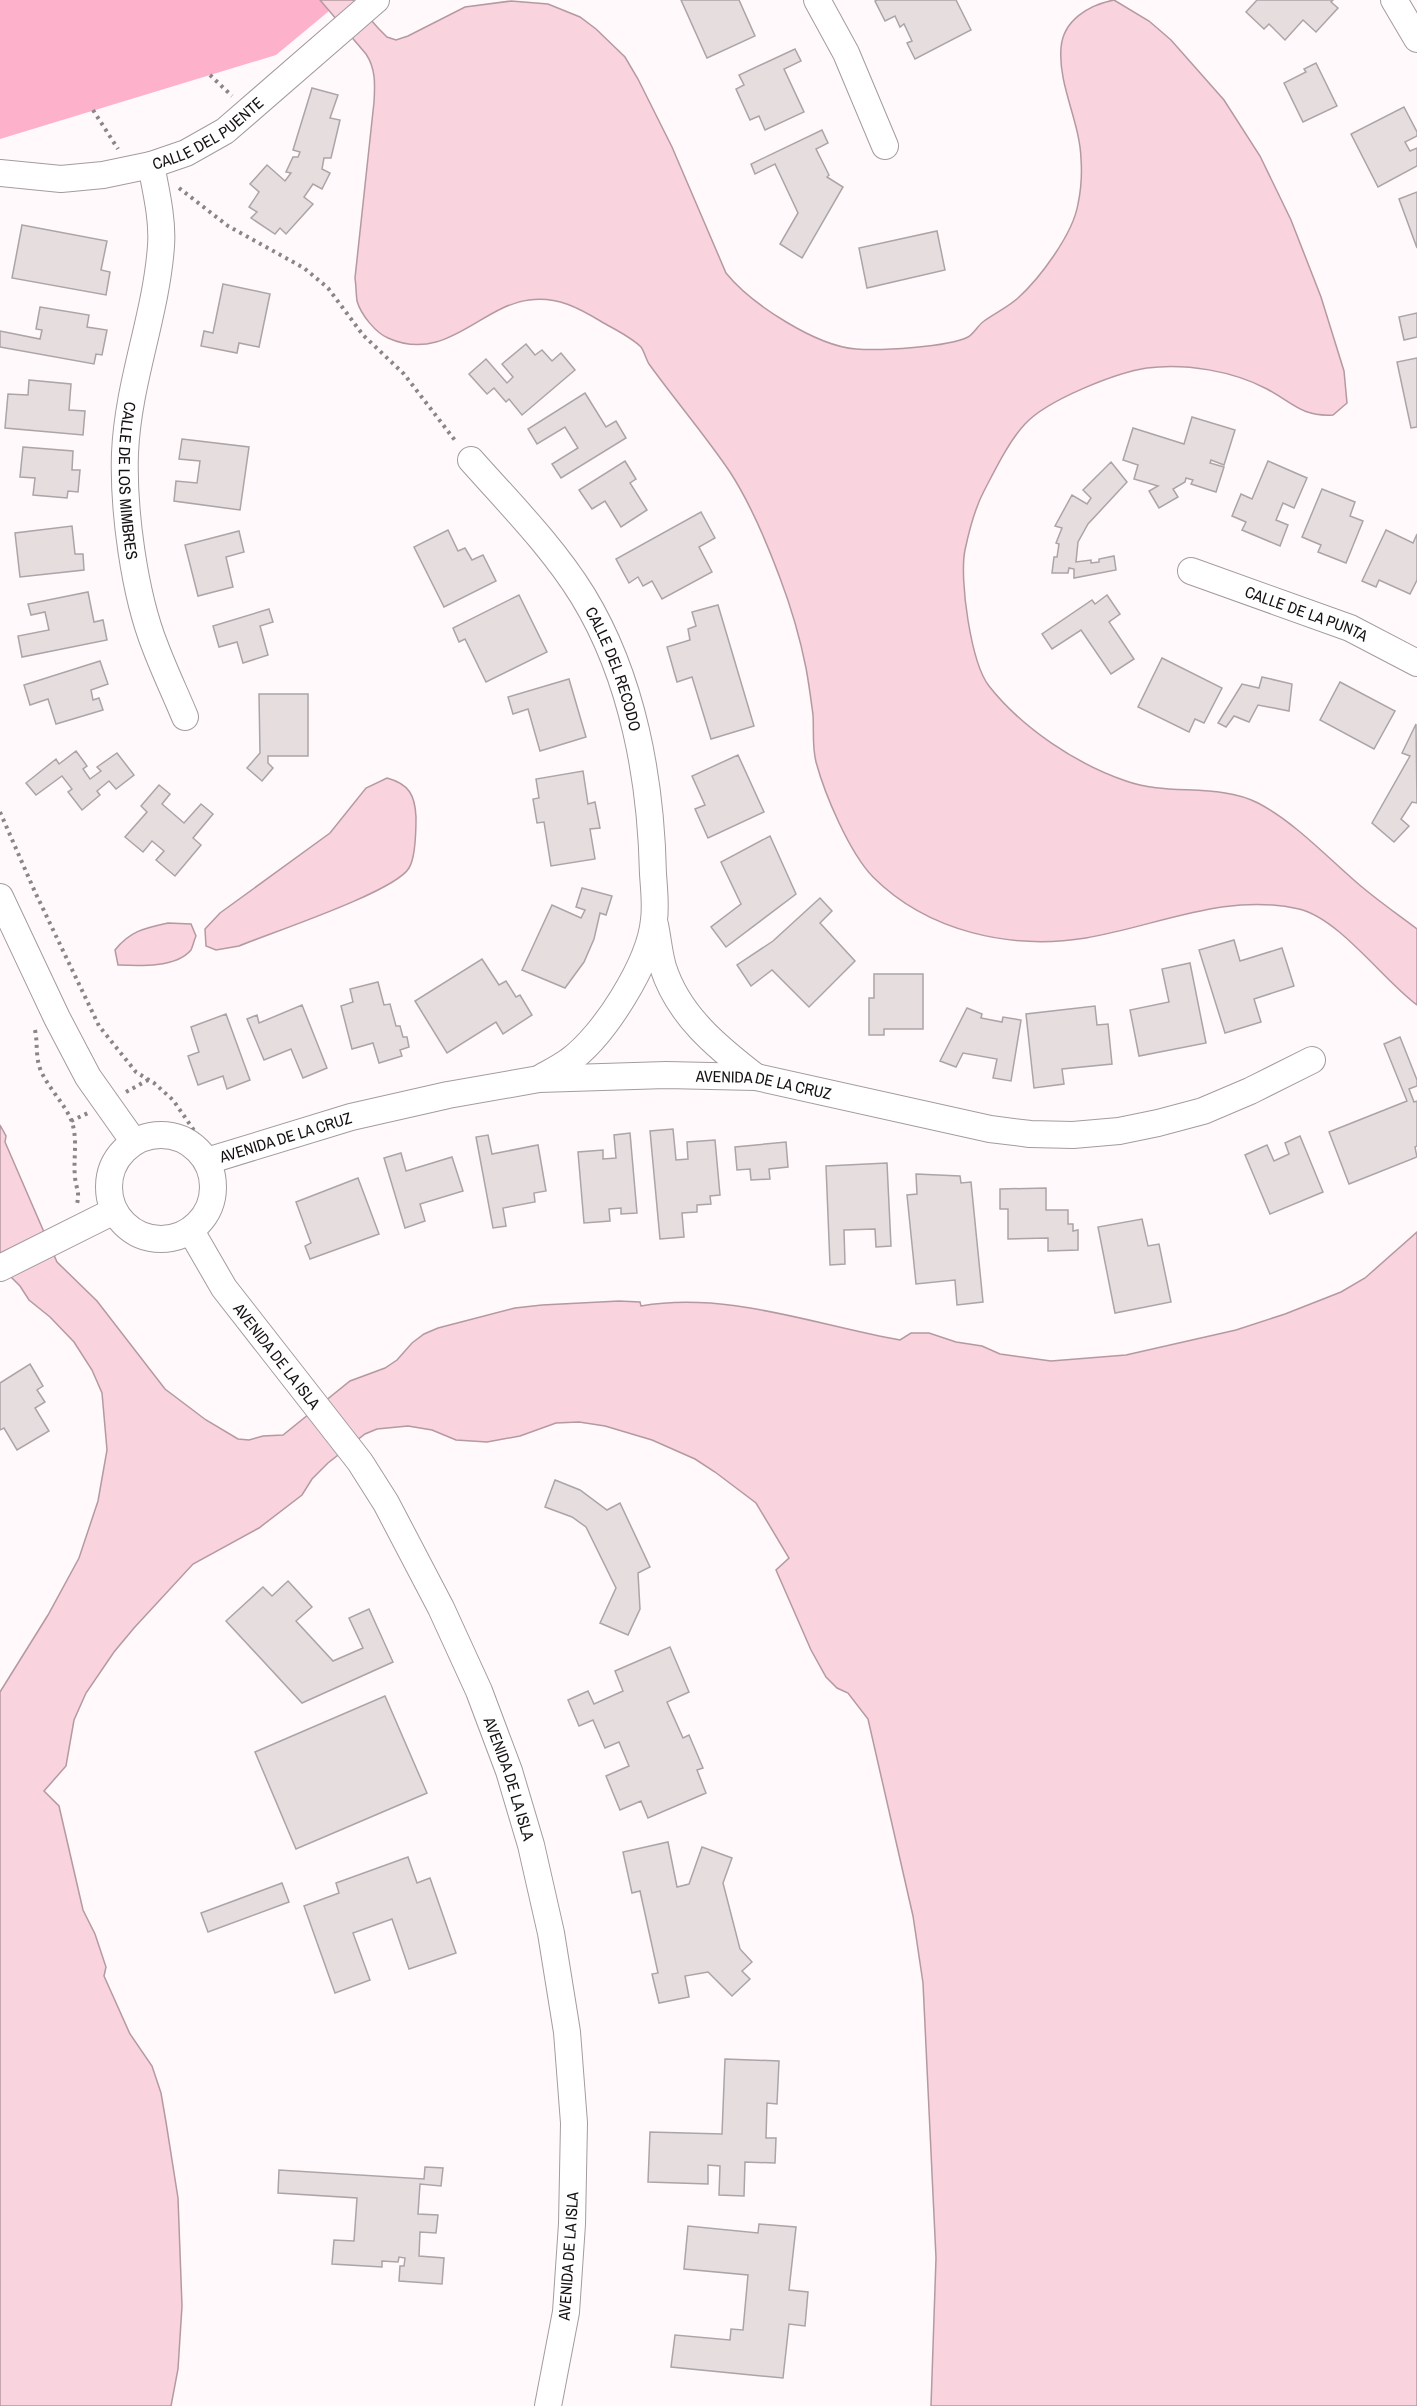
<svg xmlns="http://www.w3.org/2000/svg" width="1417" height="2406" font-family="'Archivo Narrow',sans-serif">
<style>
.green{fill:#fdb1ca}
.water{fill:#f9d3de;stroke:#b599a1;stroke-width:1.5}
.building{fill:#e6dddf;stroke:#aca4a6;stroke-width:1.5}
.lines{fill:none;stroke-linecap:round;stroke-linejoin:round}
.minor-casing{stroke:#a49b9e;stroke-width:28}
.path{stroke:#8a8687;stroke-width:4;stroke-dasharray:3 4.5;stroke-linecap:butt}
.minor{stroke:#fff;stroke-width:26}
.labels{text-anchor:middle;dominant-baseline:central;stroke-width:5;stroke-linejoin:round;paint-order:stroke}
.street-label{font-size:16px;fill:#151213;stroke:#fff}
</style>
<rect width="100%" height="100%" fill="#fff9fb"/>
<!-- green -->
<path class="green" d="M0 0H320L329 11 276 55 0 139Z"/>
<!-- water -->
<g class="water">
<path d="M320 0H353L379 29 387 37 396 40 408 36 465 7 511 1 548 4 580 17 596 29 625 57 638 79 672 147 726 273C751 304 816 346 856 349 880 351 948 347 968 337 974 334 978 325 984 321 995 313 1008 307 1018 298 1040 278 1073 234 1078 204 1081 190 1082 173 1081 159 1080 122 1058 85 1061 48 1063 20 1089 5 1114 0L1149 21 1171 40 1224 100 1260 156 1291 220 1321 297 1344 371 1347 403 1333 415C1302 417 1293 403 1267 389 1233 371 1186 363 1147 368 1115 373 1047 400 1025 424 1009 441 995 470 984 491 975 508 969 531 965 550 959 579 971 663 989 686 1022 728 1076 764 1126 781 1168 796 1218 783 1258 803 1294 822 1324 854 1355 881 1374 898 1396 913 1417 929V1005C1383 980 1340 919 1299 909 1226 892 1157 926 1086 938 1011 950 928 932 873 877 849 852 825 795 816 762 812 746 814 731 813 715 811 700 809 684 806 668 800 638 791 607 780 578 767 543 750 503 730 472 705 435 675 400 649 364 646 359 644 351 641 347 631 337 614 329 602 322 579 308 557 296 529 300 480 306 446 364 388 338 376 333 361 315 357 301 356 293 356 285 355 278L374 102C375 85 376 69 366 54Z"/>
<path d="M387 778C409 784 415 795 416 817 416 830 416 857 409 868 395 892 270 933 239 946L216 950 206 946 205 929 220 913 330 833 366 788Z"/>
<path d="M168 923 191 924 196 936C194 940 193 946 191 950 176 968 139 966 118 965L115 950C130 931 145 928 168 923Z"/>
<path d="M0 1125 6 1136 5 1142 57 1262 97 1301 165 1389 206 1420 238 1439 249 1440 263 1436 283 1435 350 1381 385 1368 397 1360 412 1343 424 1334 438 1328 515 1308 542 1305 619 1301 640 1302 641 1306C728 1291 815 1325 900 1340L911 1333H929L956 1342 982 1346 1000 1354 1051 1361 1126 1355 1236 1330 1285 1314 1341 1292 1365 1278 1417 1232V2406H931L936 2258 923 1983 913 1916 868 1719 848 1693 837 1688 826 1677 811 1650 776 1570 789 1558 756 1503 715 1472 695 1459 652 1440 605 1426 579 1422 556 1423 520 1436 487 1442 456 1440 432 1430 408 1426 377 1429 365 1434 328 1463 312 1479 302 1495 259 1528 193 1564 134 1628 114 1652 86 1693 74 1720 66 1766 44 1791 59 1806 83 1910 95 1934 106 1967 104 1976 130 2034 152 2066 161 2093 166 2122 178 2198 182 2306 178 2369 171 2406H0V1692L48 1615 79 1558 98 1501 107 1450 102 1393 92 1370 74 1342 50 1317 29 1300 20 1286 0 1266Z"/>
</g>
<!-- building -->
<g class="building">
<path d="M681 0H739L755 36 707 58Z"/>
<path d="M877 0H956L971 30 915 59 907 43 912 41 904 24 900 27 895 16 885 21 875 1Z"/>
<path d="M1257 0H1333L1331 2 1338 8 1316 32 1303 20 1285 40 1269 24 1264 29 1246 12Z"/>
<path d="M795 49 801 61 784 69 804 112 765 130 759 116 750 120 736 89 744 85 739 75Z"/>
<path d="M1316 63 1337 106 1303 122 1284 83 1306 72 1304 69Z"/>
<path d="M312 88 338 95 330 118 340 120 331 158H324L322 169 330 173 322 189 313 184 304 197 313 204 286 234 280 228 275 234 251 218 257 212 249 207 259 192 250 184 267 165 285 181 291 173 286 172 293 157H298L300 152 293 150Z"/>
<path d="M1404 107 1417 132V136L1405 142 1410 151 1417 148V166L1378 187 1351 134Z"/>
<path d="M822 130 828 143 816 149 829 175 827 177 843 187 802 258 780 244 798 213 775 164 755 174 751 164Z"/>
<path d="M1417 192V248L1399 199Z"/>
<path d="M22 225 107 241 101 270 110 272 106 295 12 278Z"/>
<path d="M937 231 945 270 867 288 859 248Z"/>
<path d="M223 284 270 294 259 347 239 343 237 353 201 346 204 331 213 333Z"/>
<path d="M40 307 89 315 87 327 107 330 102 355 96 354 94 364 0 347V331L40 339 42 330 36 329Z"/>
<path d="M1417 313V337L1404 340 1399 317Z"/>
<path d="M526 344 535 355 542 350 552 361 561 353 575 370 522 415 509 399 506 402 494 388 487 394 469 374 486 359 507 383 513 377 502 364Z"/>
<path d="M1417 358V427L1411 428 1397 362Z"/>
<path d="M29 380 71 384 69 410 85 411 83 435 5 428 8 394 28 395Z"/>
<path d="M585 393 606 427 616 421 626 438 561 478 552 464 578 448 565 427 537 444 528 429Z"/>
<path d="M1192 417 1235 430 1224 465 1211 460 1210 463 1224 467 1216 492 1191 484 1193 480 1186 478 1185 482 1173 489 1178 497 1159 508 1149 491 1158 486 1134 479 1138 465 1123 460 1133 428 1184 444Z"/>
<path d="M182 439 249 447 240 510 174 501 176 481 197 483 200 461 179 459Z"/>
<path d="M23 447 73 451 72 470H80L78 492 68 491 67 498 33 495 35 478 20 477Z"/>
<path d="M625 461 636 479 630 483 647 510 621 527 605 501 592 509 579 490Z"/>
<path d="M1268 461 1307 478 1294 508 1283 503 1276 520 1288 525 1280 546 1242 530 1246 522 1232 516 1241 494 1252 499Z"/>
<path d="M1111 462 1127 482 1088 524 1078 542 1076 562 1091 560V563L1099 562V559L1114 556 1116 570 1074 578V569L1069 568 1068 573H1052L1054 557H1057L1059 544 1056 543 1062 528 1055 526 1072 495 1087 504 1091 498 1083 490Z"/>
<path d="M1322 489 1355 502 1350 516 1363 521 1346 563 1318 552 1321 545 1302 537Z"/>
<path d="M701 512 715 538 699 547 712 572 662 599 652 581 643 586 638 577 629 583 616 559Z"/>
<path d="M72 526 75 554H83L84 570 20 577 15 533Z"/>
<path d="M448 530 458 551 465 548 472 560 483 555 496 581 444 607 414 547Z"/>
<path d="M1386 530 1413 543 1417 534V580L1410 594 1379 580 1376 587 1362 581Z"/>
<path d="M239 531 244 552 226 557 233 587 198 596 185 545Z"/>
<path d="M88 592 94 622 103 620 107 640 22 657 18 636 49 630 45 612 31 615 28 604Z"/>
<path d="M519 595 547 652 486 682 465 639 459 642 453 628Z"/>
<path d="M1107 595 1120 614 1109 622 1134 659 1111 674 1081 630 1052 649 1042 634 1092 600 1095 604Z"/>
<path d="M718 605 754 726 711 739 692 677 677 682 667 647 690 640 688 629 696 626 692 612Z"/>
<path d="M269 609 273 622 260 626 268 655 243 663 237 642 219 647 213 626Z"/>
<path d="M1162 658 1222 688 1204 723 1195 719 1189 732 1138 707Z"/>
<path d="M100 661 108 684 91 690 93 700 99 698 103 710 56 724 48 699 30 705 24 685Z"/>
<path d="M1262 677 1292 684 1289 711 1258 705 1249 722 1234 716 1226 727 1218 723 1242 684 1259 688Z"/>
<path d="M569 679 586 737 540 751 528 709 513 714 508 697Z"/>
<path d="M1340 682 1395 711 1374 749 1320 720Z"/>
<path d="M259 694H308V756H268V763L273 768 262 781 247 768 260 753Z"/>
<path d="M1416 724 1417 803 1412 802 1401 819 1409 826 1394 842 1372 823 1410 756 1402 753Z"/>
<path d="M76 751 87 766 83 769 90 779 101 771 97 767 117 753 134 775 116 789 109 781 97 791 100 795 82 810 68 792 72 789 62 776 36 795 26 783 56 759 59 764Z"/>
<path d="M738 755 764 812 708 838 695 809 705 805 692 776Z"/>
<path d="M583 771 588 804 595 802 600 828 590 829 595 859 551 866 544 822 537 823 533 799 539 798 536 779Z"/>
<path d="M159 785 170 794 162 804 184 823 201 804 213 814 193 838 201 845 175 876 156 860 164 851 152 841 143 852 125 837 147 812 141 806Z"/>
<path d="M770 836 796 894 726 947 711 927 741 904 721 862Z"/>
<path d="M582 888 612 896 606 915 600 913 594 939 584 962 565 988 522 970 552 905 581 918 585 910 576 907Z"/>
<path d="M820 898 832 911 820 923 855 961 809 1007 772 970 751 986 737 965 773 941Z"/>
<path d="M1234 940 1240 961 1282 948 1294 986 1254 999 1261 1022 1225 1033 1199 950Z"/>
<path d="M482 959 499 985 506 981 516 997 520 995 532 1015 503 1034 496 1022 447 1053 415 1001Z"/>
<path d="M1190 963 1206 1043 1139 1056 1130 1010 1169 1002 1162 969Z"/>
<path d="M874 974H923V1029H884V1035H869V998H874Z"/>
<path d="M378 982 384 1005 390 1004 396 1026H400L403 1037H407L409 1047 400 1050 402 1056 379 1063 373 1043 352 1049 341 1006 353 1002 350 989Z"/>
<path d="M302 1005 327 1068 303 1078 291 1049 264 1060 247 1019 257 1015 259 1023Z"/>
<path d="M1095 1006 1097 1025 1108 1024 1112 1064 1062 1069 1064 1084 1034 1088 1026 1014Z"/>
<path d="M967 1008 982 1014 981 1018 1002 1022 1003 1017 1021 1020 1011 1081 993 1078 997 1059 963 1053 956 1067 940 1061Z"/>
<path d="M226 1014 250 1080 227 1089 223 1076 198 1085 188 1056 199 1052 191 1027Z"/>
<path d="M1400 1037 1417 1080V1086L1409 1089 1414 1102 1417 1101V1146L1415 1147 1417 1157 1349 1184 1329 1132 1407 1101 1384 1044Z"/>
<path d="M673 1129 676 1160 688 1159 687 1142 715 1140 720 1195 710 1196 711 1204 697 1205V1212L682 1213 684 1237 660 1239 650 1131Z"/>
<path d="M630 1133 637 1213 621 1214V1208L609 1209 610 1221 584 1223 578 1152 603 1150V1159L616 1158 614 1135Z"/>
<path d="M488 1135 492 1154 538 1145 546 1191 534 1193 535 1202 503 1208 506 1226 493 1228 476 1137Z"/>
<path d="M1300 1136 1323 1192 1270 1214 1245 1155 1267 1145 1274 1161 1289 1154 1285 1143Z"/>
<path d="M786 1142 788 1167 769 1169 770 1179 751 1180 750 1169 737 1170 735 1147Z"/>
<path d="M401 1153 406 1171 452 1157 463 1191 420 1204 425 1221 405 1228 384 1158Z"/>
<path d="M887 1163 891 1246 876 1247 875 1229 844 1230 845 1264 830 1265 826 1166Z"/>
<path d="M916 1174 960 1176 961 1183 971 1182 983 1302 957 1305 955 1280 916 1284 907 1195 917 1194Z"/>
<path d="M358 1178 379 1234 310 1259 305 1246 311 1243 296 1202Z"/>
<path d="M1046 1188V1210H1068V1224H1073V1231L1078 1230V1250L1048 1251V1238L1008 1239V1209H1000V1189Z"/>
<path d="M1142 1219 1148 1246 1159 1244 1171 1302 1115 1313 1098 1227Z"/>
<path d="M30 1364 43 1386 37 1390 45 1402 35 1408 49 1431 17 1450 4 1428 0 1430V1383Z"/>
<path d="M555 1480 580 1490 607 1510 620 1503 650 1567 638 1573 640 1609 628 1635 600 1623 616 1588 586 1527 572 1517 545 1507Z"/>
<path d="M288 1581 312 1607 296 1621 333 1661 363 1648 349 1618 369 1609 393 1662 302 1703 226 1621 263 1587 272 1596Z"/>
<path d="M670 1647 689 1692 667 1702 683 1738 689 1735 703 1768 697 1770 706 1793 648 1818 641 1801 620 1810 606 1776 629 1766 619 1742 605 1748 593 1720 579 1726 568 1700 588 1691 594 1704 623 1691 615 1671Z"/>
<path d="M385 1696 427 1793 296 1849 255 1752Z"/>
<path d="M668 1842 677 1887 689 1884 702 1847 732 1858 723 1883 740 1949 752 1962 742 1971 750 1979 732 1996 708 1972 685 1976 689 1997 659 2003 652 1974 658 1973 640 1891 632 1893 623 1852Z"/>
<path d="M408 1857 417 1883 430 1878 456 1953 409 1969 392 1919 353 1933 370 1980 335 1993 304 1906 339 1893 336 1883Z"/>
<path d="M282 1883 289 1902 208 1932 201 1913Z"/>
<path d="M725 2059 779 2061 777 2104 767 2103 766 2138H776L775 2163 745 2162 744 2196 719 2195 720 2166 708 2165V2184L648 2182 650 2132 722 2134Z"/>
<path d="M425 2167 443 2168 441 2186 420 2184 418 2214 438 2215 436 2233 420 2232 419 2256 444 2258 442 2284 399 2281 400 2266H404L405 2258 399 2257 398 2262 382 2261V2267L332 2264 334 2240 354 2241 357 2198 278 2193 279 2170 424 2179Z"/>
<path d="M759 2224 796 2227 789 2290 808 2292 805 2326 789 2324 783 2378 671 2367 675 2335 730 2340 731 2329 743 2330 748 2275 684 2269 688 2226 758 2233Z"/>
</g>
<g class="lines">
<defs>
<g id="minor">
<path d="M817 0 846 53 885 146"/>
<path d="M1394 0 1417 39"/>
<path id="s1" d="M151 165C156 191 163 220 161 246 156 316 128 382 125 453 123 509 134 593 155 646 164 670 175 693 185 717"/>
<path id="s2" d="M0 173 61 179 103 175 151 165 186 153 225 131 376 0"/>
<path id="s3" d="M471 460C510 504 552 546 583 596 633 678 651 780 653 874 654 889 656 905 654 920 650 963 604 1036 569 1061 561 1067 551 1072 542 1077"/>
<path id="s4" d="M1191 571 1350 628 1417 663"/>
<path d="M0 897 57 1018 88 1077 134 1142"/>
<path d="M655 925C658 939 659 954 663 967 678 1015 717 1047 756 1077"/>
<circle cx="161" cy="1187" r="52"/>
<path id="s5" d="M207 1161 351 1117 448 1095 539 1079 666 1075 756 1077 990 1129 1030 1134 1073 1135 1119 1131 1158 1123 1203 1111 1250 1091 1312 1060"/>
<path id="s6" d="M191 1231 224 1288 360 1462 386 1503 441 1608 479 1691 509 1771 531 1845 551 1933 567 2032 574 2123 572 2224 566 2312 548 2406"/>
<path d="M0 1268 114 1211"/>
</g>
</defs>
<!-- minor casing -->
<use href="#minor" class="minor-casing"/>
<!-- path -->
<g class="path">
<path d="M210 75 232 96"/>
<path d="M93 110 118 149"/>
<path d="M179 188 228 226 304 268 328 288 363 335 404 374 457 443"/>
<path d="M0 812 35 892 99 1026 136 1072 154 1083 173 1100 200 1139"/>
<path d="M35 1030C38 1044 35 1057 41 1071 49 1089 65 1104 72 1122 78 1142 73 1158 75 1177 76 1189 80 1191 77 1204"/>
<path d="M126 1092 148 1080"/>
<path d="M71 1121 88 1113"/>
</g>
<!-- minor -->
<use href="#minor" class="minor"/>
</g>
<g class="labels">
<!-- street labels -->
<g class="street-label">
<text stroke="none"><textPath href="#s2" startOffset="218">CALLE DEL PUENTE</textPath></text>
<text stroke="none"><textPath href="#s1" startOffset="320">CALLE DE LOS MIMBRES</textPath></text>
<text stroke="none"><textPath href="#s4" startOffset="123">CALLE DE LA PUNTA</textPath></text>
<text stroke="none"><textPath href="#s3" startOffset="256">CALLE DEL RECODO</textPath></text>
<text stroke="none"><textPath href="#s5" startOffset="568">AVENIDA DE LA CRUZ</textPath></text>
<text stroke="none"><textPath href="#s5" startOffset="82">AVENIDA DE LA CRUZ</textPath></text>
<text stroke="none"><textPath href="#s6" startOffset="152">AVENIDA DE LA ISLA</textPath></text>
<text stroke="none"><textPath href="#s6" startOffset="638">AVENIDA DE LA ISLA</textPath></text>
<text transform="translate(568 2256) rotate(-86)">AVENIDA DE LA ISLA</text>
</g>
</g>
</svg>
